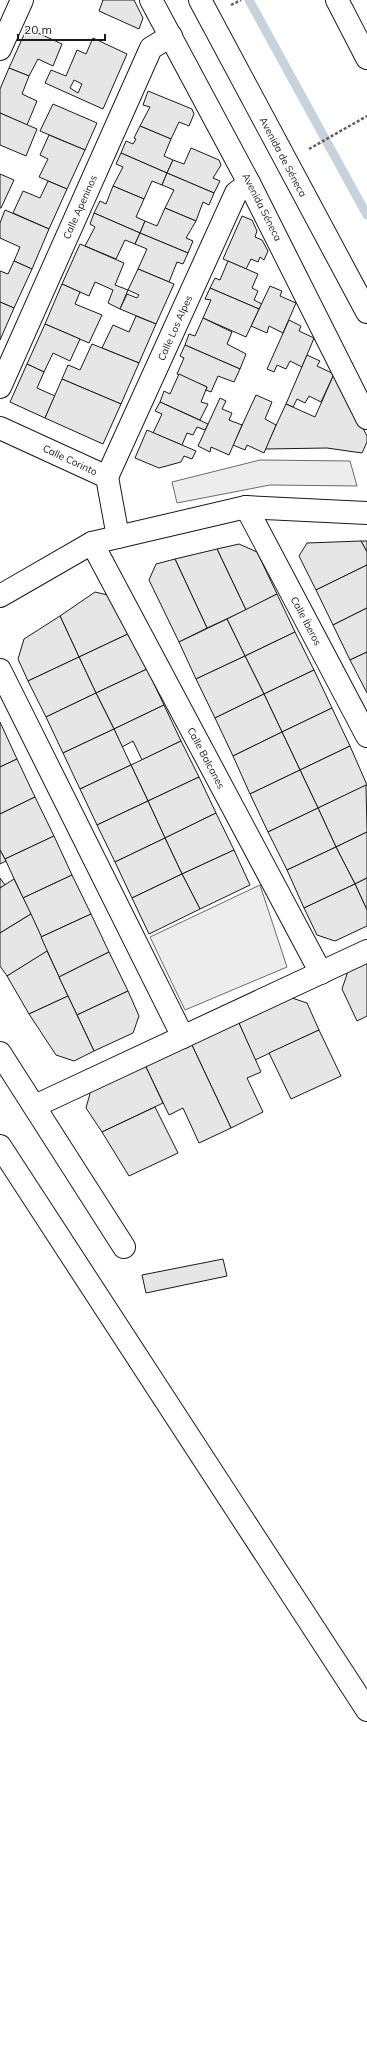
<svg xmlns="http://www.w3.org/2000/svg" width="367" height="2062" font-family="Mulish,sans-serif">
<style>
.parking{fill:#ededed;stroke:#6a6a6a}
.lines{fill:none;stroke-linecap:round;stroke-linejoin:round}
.stream{stroke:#c6d2dc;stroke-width:9}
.building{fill:#e6e6e6;stroke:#1a1a1a;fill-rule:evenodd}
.minor-casing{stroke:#1a1a1a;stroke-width:24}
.tertiary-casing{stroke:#1a1a1a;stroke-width:24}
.path{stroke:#5f5f5f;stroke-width:2.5;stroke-dasharray:3 2;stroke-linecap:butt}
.minor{stroke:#fff;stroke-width:22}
.tertiary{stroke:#fff;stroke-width:22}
.labels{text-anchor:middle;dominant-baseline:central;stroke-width:3;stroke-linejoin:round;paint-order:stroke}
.street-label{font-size:10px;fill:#1a1a1a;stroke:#fff}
</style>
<rect width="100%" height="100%" fill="#fff"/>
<!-- parking -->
<g class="parking">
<path d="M260 460 350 461 357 486 270 485 177 503 172 482Z"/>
<path d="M260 885 287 967 185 1010 150 937Z"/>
</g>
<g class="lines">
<!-- stream -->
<path class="stream" d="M249 0 367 215"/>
</g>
<!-- building -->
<g class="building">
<path d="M103 0H134L143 18 139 29 99 11Z"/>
<path d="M27 28 62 44 53 66 38 59 29 76 9 68Z"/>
<path d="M93 38 127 54 103 109 45 83 51 70 66 76 77 50 86 54ZM74 80 82 84 78 93 70 88Z"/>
<path d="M9 68 29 76 22 94 37 101 27 125 0 113V89Z"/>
<path d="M148 91 192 109 194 114 189 126 179 122 171 139 140 126 150 107 143 105Z"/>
<path d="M53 104 97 123 85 150 40 131Z"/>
<path d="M0 113 37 129 26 156 0 145Z"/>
<path d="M140 126 171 139 164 156 173 160 167 173 121 153 126 141 133 144 136 139 134 138Z"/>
<path d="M49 135 85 150 67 189 39 177 48 159 40 155Z"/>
<path d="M191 148 219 160 221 165 213 178 220 181 214 193 167 173 173 160 184 164Z"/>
<path d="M121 153 167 173 162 185 152 181 144 199 113 186 123 167 116 164Z"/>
<path d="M167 173 214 193 209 205 203 202 196 221 165 208 174 190 162 185Z"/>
<path d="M0 174 14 180 1 208H0Z"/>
<path d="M48 181 67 189 49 229 13 213 23 191 40 198Z"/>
<path d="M113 186 144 199 136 217 145 221 140 233 94 213 100 201 106 204Z"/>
<path d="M165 208 196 221 186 238 193 241 188 253 140 233 145 221 157 226Z"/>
<path d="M5 210 49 229 32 269 14 261 20 247 0 238V223Z"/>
<path d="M94 213 140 233 135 244 125 240 116 259 85 246 95 227 90 224Z"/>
<path d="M242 216 252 220 257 231 255 237 262 240 268 251 264 260 260 257 258 262 251 259 246 269 223 259Z"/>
<path d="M140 233 188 253 183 264 177 262 169 282 138 269 147 249 135 244Z"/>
<path d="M80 244 124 263 115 285 128 290 120 309 108 303 113 290 95 282 89 296 62 284Z"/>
<path d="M14 261 32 269 14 308 0 302V271L8 274Z"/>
<path d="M228 261 258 274 252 288 258 291 254 300 262 304 259 309 210 288 215 278 220 280Z"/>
<path d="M138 269 174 284 156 324 120 309 127 294 137 298 139 295 128 290Z"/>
<path d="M62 284 80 292 75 304 102 315 89 343 45 324Z"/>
<path d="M270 286 282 291 280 296 296 303 283 333 269 326 267 333 251 326Z"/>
<path d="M210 288 259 309 246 337 203 318 211 300 205 299Z"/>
<path d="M0 302 14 308 0 340Z"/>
<path d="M136 316 156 324 139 363 102 348 113 325 129 332Z"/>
<path d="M203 318 232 332 227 344 246 354 240 369 185 345 189 334 195 336Z"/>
<path d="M289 320 301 326 299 331 314 338 302 367 290 361 286 369 277 365 274 372 267 369Z"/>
<path d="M45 324 80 339 70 361 53 353 44 372 27 364Z"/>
<path d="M92 344 139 363 121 404 62 379 68 365 80 370Z"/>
<path d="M185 345 240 369 234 382 218 376 211 392 206 390 207 387 177 374 184 358 180 356Z"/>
<path d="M307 355 320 361 317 366 334 374 321 402 309 396 305 403 297 399 293 407 286 404Z"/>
<path d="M27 364 44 372 37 388 55 396 45 418 10 402Z"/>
<path d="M179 374 207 387 201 402 208 404 200 420 160 402 164 391 170 394Z"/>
<path d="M334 374 367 436V442L362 453 327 448 265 449 286 404 315 417Z"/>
<path d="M62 379 121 404 103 444 45 418Z"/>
<path d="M256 395 272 402 265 419 276 425 264 453 247 445 245 450 233 445Z"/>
<path d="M220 398 226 401 222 409 232 413 229 420 242 425 229 455 211 447 210 452 198 446Z"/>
<path d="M160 402 208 424 205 430 197 427 193 435 187 433 182 445 153 433 162 414 155 411Z"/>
<path d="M147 430 196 451 192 459 184 456 181 462 159 468 135 458Z"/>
<path d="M361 541H367V552Z"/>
<path d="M361 541 367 552V565L316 590 299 556 307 543Z"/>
<path d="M239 544 257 552 277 594 246 610 217 549Z"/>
<path d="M217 549 246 610 207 628 175 559Z"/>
<path d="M175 559 207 628 179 642 149 580 156 564Z"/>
<path d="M367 565V608L333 625 316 590Z"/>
<path d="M95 592 112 596 130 633 79 657 60 616Z"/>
<path d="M277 594 295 632 245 656 227 619Z"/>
<path d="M367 608V652L350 660 333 625Z"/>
<path d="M60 616 79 657 28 681 18 659 24 639Z"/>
<path d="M227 619 245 656 196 679 179 642Z"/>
<path d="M295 632 314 670 264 694 245 656Z"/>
<path d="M130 633 147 669 96 693 79 657Z"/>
<path d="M367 652V693L350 660Z"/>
<path d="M245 656 264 694 215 718 196 679Z"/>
<path d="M79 657 96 693 46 717 28 681Z"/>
<path d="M147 669 164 705 114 729 96 693Z"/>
<path d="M314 670 332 708 282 732 264 694Z"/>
<path d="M96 693 114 729 63 753 46 717Z"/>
<path d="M264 694 282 732 233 756 215 718Z"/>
<path d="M164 705 181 741 142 760 133 741 122 747 114 729Z"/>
<path d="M332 708 350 746 300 770 282 732Z"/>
<path d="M0 722 17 759 0 767Z"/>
<path d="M114 729 131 765 80 789 63 753Z"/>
<path d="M282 732 300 770 250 794 233 756Z"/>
<path d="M181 741 199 777 148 801 131 765Z"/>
<path d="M350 746 367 785 318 808 300 770Z"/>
<path d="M17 759 35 797 0 814V767Z"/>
<path d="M131 765 148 801 97 825 80 789Z"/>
<path d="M300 770 318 808 268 832 250 794Z"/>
<path d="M199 777 216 813 165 838 148 801Z"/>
<path d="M366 785 367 832 336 847 318 808Z"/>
<path d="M35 797 54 836 5 859 0 850V814Z"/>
<path d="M148 801 165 838 115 862 97 825Z"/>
<path d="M318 808 336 847 287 870 268 832Z"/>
<path d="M216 813 234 850 182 874 165 838Z"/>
<path d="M367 832V878L355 884 336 847Z"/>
<path d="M54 836 72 875 23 898 5 859Z"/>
<path d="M165 838 182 874 132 898 115 862Z"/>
<path d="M336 847 355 884 304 908 287 870Z"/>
<path d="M0 850 6 861 0 864Z"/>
<path d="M234 850 250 885 200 909 182 874Z"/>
<path d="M182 874 200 909 149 934 132 898Z"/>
<path d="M72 875 91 914 41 937 23 898Z"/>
<path d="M0 878 5 885 0 888Z"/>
<path d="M367 878V910L355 884Z"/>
<path d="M14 879 31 914 0 933V888Z"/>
<path d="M355 884 367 910V926L335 941 317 935 304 908Z"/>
<path d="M31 914 48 951 7 976 0 966V933Z"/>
<path d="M91 914 109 952 59 977 41 937Z"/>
<path d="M47 951 68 996 29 1014 7 976Z"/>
<path d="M109 952 128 991 77 1015 59 977Z"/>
<path d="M367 961V1016L357 1021 342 989 348 971Z"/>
<path d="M128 991 139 1016 133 1033 94 1051 77 1015Z"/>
<path d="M68 996 94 1051 74 1061 56 1055 29 1014Z"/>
<path d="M289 997 307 1003 319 1030 255 1060 238 1021Z"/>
<path d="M238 1021 261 1072 247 1078 263 1112 231 1128 191 1043Z"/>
<path d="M319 1030 341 1076 291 1099 269 1053Z"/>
<path d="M191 1043 231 1128 199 1143 183 1108 169 1115 145 1065Z"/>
<path d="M145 1065 163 1103 102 1132 86 1108 91 1090Z"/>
<path d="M155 1107 178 1153 129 1176 102 1132Z"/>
<path d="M223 1259 227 1276 146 1293 142 1275Z"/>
</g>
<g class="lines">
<defs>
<g id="minor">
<path d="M151 0 249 183 367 418"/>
<path d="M200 0 367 312"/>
<path d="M337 0 367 58"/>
<path d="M0 49 22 0"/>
<path d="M0 387 151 48 171 36"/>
<path d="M0 428 107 477 118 537"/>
<path d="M107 477 236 193 249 183"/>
<path d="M246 507 367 736"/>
<path d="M92 543 321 973"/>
<path d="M0 670 183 1037"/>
<path d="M0 1053 124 1247"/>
<path d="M35 1106 367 951"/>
</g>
<g id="tertiary">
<path d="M0 596 92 543 246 507 367 513"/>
<path d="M0 1146 367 1710"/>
</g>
</defs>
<!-- minor casing -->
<use href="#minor" class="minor-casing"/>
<!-- tertiary casing -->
<use href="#tertiary" class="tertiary-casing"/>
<!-- path -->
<g class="path">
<path d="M231 5 241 0"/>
<path d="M309 149 367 116"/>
</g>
<!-- minor -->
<use href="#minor" class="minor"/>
<!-- tertiary -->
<use href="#tertiary" class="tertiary"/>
</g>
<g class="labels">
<!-- street labels -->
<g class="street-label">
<text transform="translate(283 157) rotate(62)">Avenida de Séneca</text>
<text transform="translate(80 207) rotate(-66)">Calle Apeninos</text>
<text transform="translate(262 207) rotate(63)">Avenida Séneca</text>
<text transform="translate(175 328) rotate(-66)">Calle Los Alpes</text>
<text transform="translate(70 460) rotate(25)">Calle Corinto</text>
<text transform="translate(306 621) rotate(62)">Calle Íberos</text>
<text transform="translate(206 758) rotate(62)">Calle Balcanes</text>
</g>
</g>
<!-- scale -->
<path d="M18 34v6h87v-6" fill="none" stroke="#1a1a1a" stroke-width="2"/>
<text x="24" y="34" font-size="12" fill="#1a1a1a" stroke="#ffffff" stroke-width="3" paint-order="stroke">20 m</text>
</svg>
